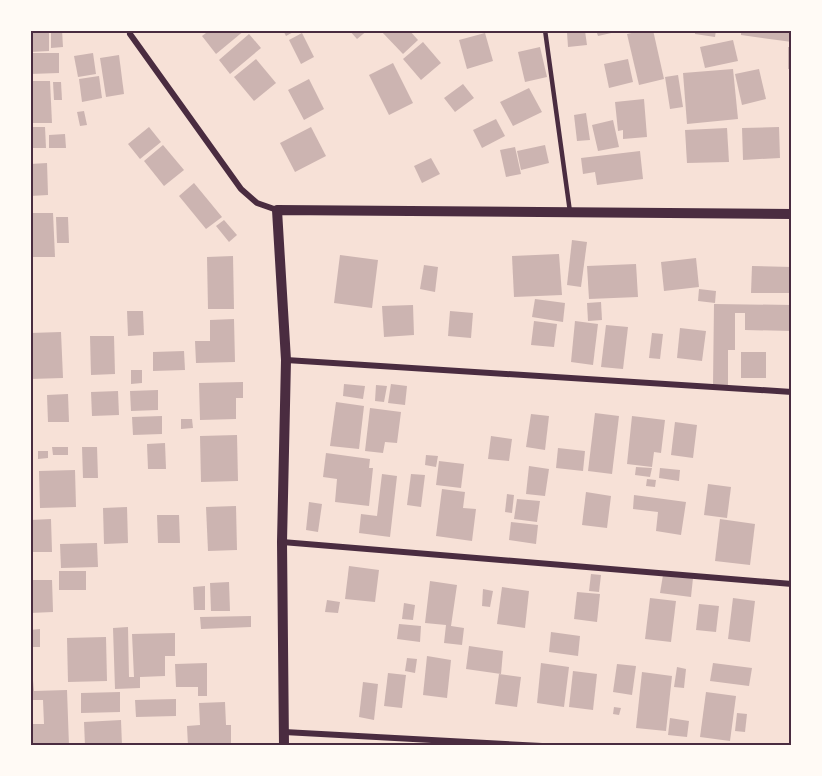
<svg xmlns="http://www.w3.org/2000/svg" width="822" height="776" font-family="'Titillium Web',sans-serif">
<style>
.building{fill:#ccb4b1}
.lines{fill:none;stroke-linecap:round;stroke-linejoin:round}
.service{stroke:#4a2c40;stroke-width:4.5}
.minor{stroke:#4a2c40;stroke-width:6}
.tertiary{stroke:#4a2c40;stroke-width:10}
.neatline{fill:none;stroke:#4a2c40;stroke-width:2}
</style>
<rect width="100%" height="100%" fill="#f7e1d7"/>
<!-- building -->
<g class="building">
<path d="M30 30H49V51L30 52Z"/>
<path d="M51 30H62L63 47 51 48Z"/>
<path d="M210 30H245L216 54 202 36Z"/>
<path d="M283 30H297L286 36Z"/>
<path d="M349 30H368L357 39Z"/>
<path d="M382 30H409L418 40 403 54 381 31Z"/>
<path d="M596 30H620V31L598 36Z"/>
<path d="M645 30H653L664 79 639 85 627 34Z"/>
<path d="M695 30H716L715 37 695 34Z"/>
<path d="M741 30H792V42L741 35Z"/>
<path d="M585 31 587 45 568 47 567 32Z"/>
<path d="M302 33 314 57 301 64 289 40Z"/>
<path d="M485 33 493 61 467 69 459 40Z"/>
<path d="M249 34 261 48 230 74 219 60Z"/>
<path d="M733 40 738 61 705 68 700 47Z"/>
<path d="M423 42 441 63 421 80 403 59Z"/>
<path d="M540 47 547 77 525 82 518 52Z"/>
<rect x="788" y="47" width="4" height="22"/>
<path d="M30 53H59V73L30 74Z"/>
<path d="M93 53 96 74 78 77 74 56Z"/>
<path d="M119 55 124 94 106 97 100 58Z"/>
<path d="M256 59 276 83 254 101 234 77Z"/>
<path d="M628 59 633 82 609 88 604 64Z"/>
<path d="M393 63 413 103 389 115 369 75Z"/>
<path d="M733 69 738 119 687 124 683 73Z"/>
<path d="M759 69 766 99 742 105 735 74Z"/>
<path d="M678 75 683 107 670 109 665 77Z"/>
<path d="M99 76 102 98 82 102 79 79Z"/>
<path d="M309 79 324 109 304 120 288 90Z"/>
<path d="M30 81H50L52 123H30Z"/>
<path d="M53 82H61L62 100H54Z"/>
<path d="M463 84 474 98 455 112 444 98Z"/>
<path d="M529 88 542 112 513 126 500 102Z"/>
<path d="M644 99 647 137 623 139V130L618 131 615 102Z"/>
<path d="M84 111 87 125 80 126 77 112Z"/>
<path d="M586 113 590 140 577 141 574 115Z"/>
<path d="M496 119 505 136 482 148 473 130Z"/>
<path d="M613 120 619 147 598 151 592 125Z"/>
<path d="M30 127H45L46 148H30Z"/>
<path d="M149 127 161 142 140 159 128 144Z"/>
<path d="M311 127 326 156 295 172 280 143Z"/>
<path d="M779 127 780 158 743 160 742 128Z"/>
<path d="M727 128 729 162 687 163 685 130Z"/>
<path d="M65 134 66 148H49V135Z"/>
<path d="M163 145 184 170 164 186 144 161Z"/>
<path d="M545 145 549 163 521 170 517 151Z"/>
<path d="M515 147 521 174 506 177 500 150Z"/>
<path d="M640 151 643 179 597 185 595 172 583 174 581 158Z"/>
<path d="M431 158 440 174 422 183 414 166Z"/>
<path d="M47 163 48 195 30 196V164Z"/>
<path d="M194 183 222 217 206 229 179 196Z"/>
<path d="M30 213H53L55 257H30Z"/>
<path d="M56 217H68L69 243H57Z"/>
<path d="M224 220 237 235 229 242 216 226Z"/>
<path d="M572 240 587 242 581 287 567 285Z"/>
<path d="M559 254 562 295 514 297 512 256Z"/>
<path d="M340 255 378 260 372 308 334 303Z"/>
<path d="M233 256 234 309H208L207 257Z"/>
<path d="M696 258 699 287 664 291 661 262Z"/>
<path d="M636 264 638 297 589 299 587 266Z"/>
<path d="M424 265 438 267 435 292 420 289Z"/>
<path d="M752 266 792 267V293H751Z"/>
<path d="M699 289 716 291 715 303 698 301Z"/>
<path d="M535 299 565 303 563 322 532 317Z"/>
<path d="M601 302 602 320 588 321 587 303Z"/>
<path d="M714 304 792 305V331L745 330V313H735V350H728V385H713Z"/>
<path d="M413 305 414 335 384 337 382 306Z"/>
<path d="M127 311H143L144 335 128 336Z"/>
<path d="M450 311 473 313 471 338 448 336Z"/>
<path d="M234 319 235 362 196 363 195 341H210V320Z"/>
<path d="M534 321 557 324 554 347 531 345Z"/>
<path d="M575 321 598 324 593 365 571 362Z"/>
<path d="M606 325 628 327 623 369 601 367Z"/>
<path d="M680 328 706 331 702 361 677 358Z"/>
<path d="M61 332 63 378 30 379V333Z"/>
<path d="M652 333 663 334 660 359 649 358Z"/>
<path d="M90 336H114L115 374 91 375Z"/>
<path d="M184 351 185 370 153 371V352Z"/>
<rect x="741" y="352" width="25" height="26"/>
<path d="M131 370H142V383L131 384Z"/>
<path d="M243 382V398H236V419L200 420 199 383Z"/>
<path d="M344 384 365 386 363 399 343 396Z"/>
<path d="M391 384 407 386 405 405 388 403Z"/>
<path d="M376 385 387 386 384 402 375 401Z"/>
<path d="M158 390V410L131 411 130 391Z"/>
<path d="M118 391 119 415 92 416 91 392Z"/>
<path d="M68 394 69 422H48L47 395Z"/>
<path d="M336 402 364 406 359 449 330 446Z"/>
<path d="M370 408 401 412 397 443 385 442 383 453 365 451Z"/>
<path d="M595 413 619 416 612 474 588 471Z"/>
<path d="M531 414 549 416 545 450 526 447Z"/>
<path d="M162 416V434L133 435 132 417Z"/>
<path d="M632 416 665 420 661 453 654 452 652 467 627 464Z"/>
<path d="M181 419H192L193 428 181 429Z"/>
<path d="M675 422 697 425 693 458 671 455Z"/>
<path d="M237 435 238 481 201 482 200 436Z"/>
<path d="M491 436 512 439 509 461 488 459Z"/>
<path d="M165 443 166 469H148L147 444Z"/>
<path d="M52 447H68V455H53Z"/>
<path d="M82 447H97L98 478H83Z"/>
<path d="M558 448 585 451 583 471 556 468Z"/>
<path d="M38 451H48V458L38 459Z"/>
<path d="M326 453 370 459 369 468H373L369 506 335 502 337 479 323 477Z"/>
<path d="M426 455 438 456 436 467 425 465Z"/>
<path d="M439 461 464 464 461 488 436 485Z"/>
<path d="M529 466 549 469 545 496 526 494Z"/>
<path d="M636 467 652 468 650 477 635 475Z"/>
<path d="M660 468 680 470 679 481 659 478Z"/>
<path d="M75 470 76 507 40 508 39 471Z"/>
<path d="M382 474 397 476 390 537 359 533 361 514 377 516Z"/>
<path d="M411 474 425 475 421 507 407 505Z"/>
<path d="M647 479 656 480 655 487 646 486Z"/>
<path d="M708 484 731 487 727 518 704 515Z"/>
<path d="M442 489 465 492 463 508 476 509 472 541 436 536Z"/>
<path d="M586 492 611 496 607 528 582 525Z"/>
<path d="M507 494 514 495 512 513 505 512Z"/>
<path d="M634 495 686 502 681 535 656 531 658 512 633 509Z"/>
<path d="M517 499 540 501 537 522 514 519Z"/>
<path d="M309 502 322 504 318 532 306 530Z"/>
<path d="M236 506 237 550 208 551 206 507Z"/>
<path d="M127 507 128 543 104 544 103 508Z"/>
<path d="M157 515H179L180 543H158Z"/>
<path d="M51 519 52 552H30V520Z"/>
<path d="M720 519 755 524 750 565 715 561Z"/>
<path d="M511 522 538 525 536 544 509 540Z"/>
<path d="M97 543 98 567 61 568 60 544Z"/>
<path d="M349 566 379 570 375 602 345 599Z"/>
<rect x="59" y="571" width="27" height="19"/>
<path d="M591 574 601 575 599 592 589 591Z"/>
<path d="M663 575 693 578 691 597 660 593Z"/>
<path d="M30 580H52L53 612 30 613Z"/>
<path d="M430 581 457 585 451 626 464 628 462 645 444 643 446 625 425 623Z"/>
<path d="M229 582 230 611H211L210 583Z"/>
<path d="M205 586V610H194L193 587Z"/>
<path d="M502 587 529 591 525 628 497 624Z"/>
<path d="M483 589 493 591 490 607 482 606Z"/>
<path d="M577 592 600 594 597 622 574 619Z"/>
<path d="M650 598 676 601 671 642 645 639Z"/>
<path d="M733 598 755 601 750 642 728 639Z"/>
<path d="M327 600 340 602 338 613 325 612Z"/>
<path d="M404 603 415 605 413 620 402 619Z"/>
<path d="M699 604 719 606 716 632 696 630Z"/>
<path d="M251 616V627L201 629 200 617Z"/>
<path d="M399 624 421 626 420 642 397 639Z"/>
<path d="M128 627 129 677H134L132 634 175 633V656H165V676L140 677V688L115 689 113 628Z"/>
<path d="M40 629V647H30V630Z"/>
<path d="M551 632 580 636 578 656 549 652Z"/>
<path d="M106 637 107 681 68 682 67 638Z"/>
<path d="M469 646 503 651 501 674 466 669Z"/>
<path d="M427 656 451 660 447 698 423 695Z"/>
<path d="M407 658 417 659 415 673 405 671Z"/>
<path d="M207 663V696H198V687H176L175 664Z"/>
<path d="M541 663 569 667 564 707 537 703Z"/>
<path d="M713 663 752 668 749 686 710 681Z"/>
<path d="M617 664 636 666 632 695 613 692Z"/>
<path d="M677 667 686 669 684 688 674 687Z"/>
<path d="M573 671 597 674 593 710 569 707Z"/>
<path d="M642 672 672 676 666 731 636 728Z"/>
<path d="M388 673 406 675 402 708 384 706Z"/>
<path d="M499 674 521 677 517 707 495 704Z"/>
<path d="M30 680H33L34 691 67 690 69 746H30V724H44L43 700H30Z"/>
<path d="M363 682 378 684 374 720 359 717Z"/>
<path d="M120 692V712L81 713V693Z"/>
<path d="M706 692 736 696 730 741 700 737Z"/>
<path d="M176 699V716L136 717 135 700Z"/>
<path d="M225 702 226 725H231V746H188L187 726 200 725 199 703Z"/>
<path d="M614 707 621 708 619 715 613 714Z"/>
<path d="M737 713 747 714 745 732 735 731Z"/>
<path d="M670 718 689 721 687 737 668 735Z"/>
<path d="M121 720 122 746H85L84 722Z"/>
</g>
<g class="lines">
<!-- service -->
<path class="service" d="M545 30 570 212"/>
<!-- minor -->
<g class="minor">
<path d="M130 34 241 189 257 203 277 210"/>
<path d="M286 360 792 392"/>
<path d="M282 542 792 584"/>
<path d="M284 732 542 746"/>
</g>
<!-- tertiary -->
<path class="tertiary" d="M284 746 282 542 286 360 277 210 792 214"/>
</g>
<!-- border -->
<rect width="822" height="776" fill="none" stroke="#fffaf5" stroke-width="63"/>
<rect x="32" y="32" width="758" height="712" class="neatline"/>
</svg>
